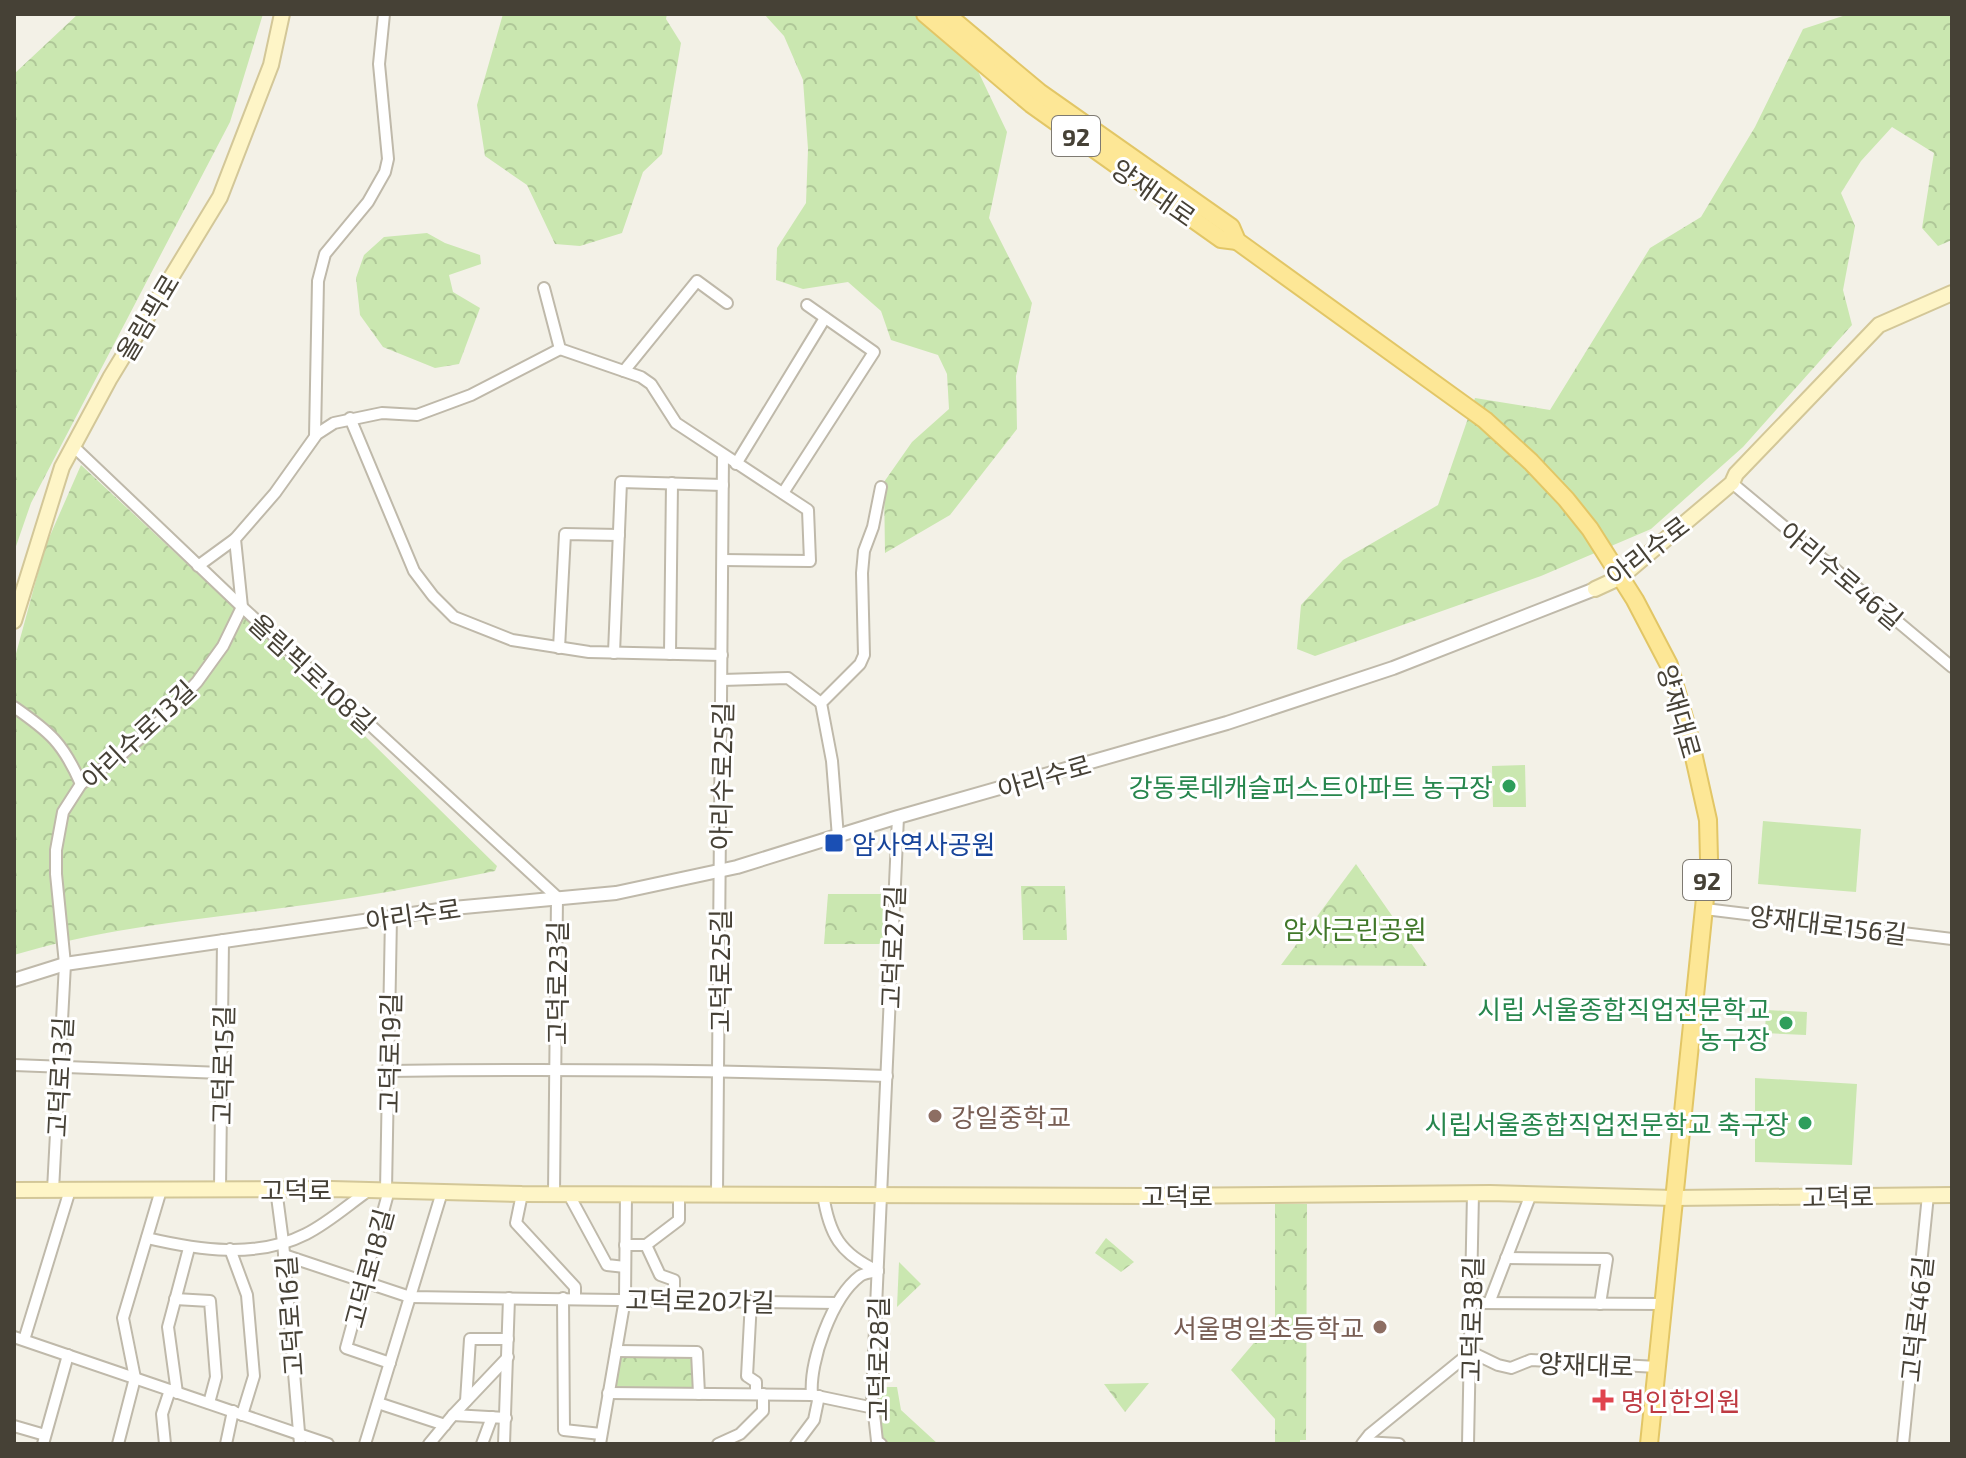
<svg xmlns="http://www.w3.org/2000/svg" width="1966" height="1458" font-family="'Exo 2','Noto Sans KR',sans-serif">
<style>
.grass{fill:#cae7b0}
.forest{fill:url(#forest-crowns)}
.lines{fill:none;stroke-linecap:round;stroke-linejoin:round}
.minor-casing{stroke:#bfb9aa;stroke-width:14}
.tertiary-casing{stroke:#bfb9aa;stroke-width:16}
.secondary-casing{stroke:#d3c798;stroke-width:18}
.primary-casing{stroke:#e2c666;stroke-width:20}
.minor{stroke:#fff;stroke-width:10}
.tertiary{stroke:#fff;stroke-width:12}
.secondary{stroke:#fef5c7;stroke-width:14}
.primary{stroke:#fde796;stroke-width:16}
.leisure-dot{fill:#2e9e5b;stroke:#fff;stroke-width:3}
.transit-dot{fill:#1a4fb4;stroke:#fff;stroke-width:3}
.education-dot{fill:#8d6e63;stroke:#fff;stroke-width:3}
.health-dot{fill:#e0444e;stroke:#fff;stroke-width:3}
.labels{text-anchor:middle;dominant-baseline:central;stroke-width:6;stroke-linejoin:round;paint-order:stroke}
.shield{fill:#fff;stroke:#7e7a72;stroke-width:2}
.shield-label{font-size:24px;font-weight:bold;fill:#464136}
.street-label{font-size:26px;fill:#464136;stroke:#fff}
.leisure-label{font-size:26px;fill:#27864d;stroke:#fff;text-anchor:end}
.transit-label{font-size:26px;fill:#164399;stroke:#fff;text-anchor:start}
.park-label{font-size:26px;fill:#41782a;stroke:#fff}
.education-label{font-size:26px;fill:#785e54;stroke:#fff;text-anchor:start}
.health-label{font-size:26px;fill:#be3a42;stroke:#fff;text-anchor:start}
</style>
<defs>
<pattern id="forest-crowns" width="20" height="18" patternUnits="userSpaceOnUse" patternTransform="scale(2)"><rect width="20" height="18" fill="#cae7b0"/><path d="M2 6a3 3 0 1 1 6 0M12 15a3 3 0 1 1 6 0" fill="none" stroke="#afc798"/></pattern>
</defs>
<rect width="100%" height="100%" fill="#f3f1e7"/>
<!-- grass -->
<g class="grass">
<path d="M1525 765 1526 807H1493L1492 766Z"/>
<path d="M1763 821 1861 829 1856 892 1758 884Z"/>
<path d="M1766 1010 1807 1012 1806 1035 1765 1033Z"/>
<path d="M1755 1078 1857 1084 1852 1165 1755 1162Z"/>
</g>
<!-- forest -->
<g class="forest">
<path d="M78 14H263L230 122 31 503 14 552V74Z"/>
<path d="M503 14H667L666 19 681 43 662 154 643 172 622 233 580 246 555 244 527 185 485 156 477 105Z"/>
<path d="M764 14H914L977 69 1007 132 989 218 1032 303 1016 376 1017 429 950 515 885 553 884 482 912 442 949 409 947 374 938 355 891 340 881 311 848 282 803 289 776 280 777 248 806 203 808 149 803 80 784 36Z"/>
<path d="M1849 14H1952V240L1938 246 1922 228 1934 153 1892 127 1861 161 1841 193 1855 226 1843 290 1852 325 1743 447 1651 529 1541 576 1315 656 1297 649 1301 605 1343 560 1438 505 1475 398 1550 410 1650 248 1701 217 1755 127 1803 29Z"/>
<path d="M427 233 445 243 480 255 481 264 449 275 453 292 480 308 459 364 435 368 383 347 360 315 356 278 364 255 384 237Z"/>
<path d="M81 465 245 618 497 866 495 871C449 880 403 890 357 897 245 916 122 922 14 955V661L45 547Z"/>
<path d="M1356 864 1427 966 1281 965Z"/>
<path d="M1021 886H1065L1067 940H1023Z"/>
<path d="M828 894H889L886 940 879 944H824Z"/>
<path d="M1275 1204H1307L1306 1440H1300V1444H1275V1419L1231 1370 1275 1318Z"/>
<path d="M1106 1238 1134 1262 1121 1272 1095 1253Z"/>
<path d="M899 1262 921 1284 897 1307Z"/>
<path d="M618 1355 692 1356 693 1391 612 1390Z"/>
<path d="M1149 1383 1125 1412 1104 1384Z"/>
<path d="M877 1387H897L901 1410 938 1444H881L877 1441Z"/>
</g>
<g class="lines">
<defs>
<g id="minor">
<path d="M544 288 560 349 641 377 651 384 676 423 808 510 810 561 723 560"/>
<path d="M624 371 697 281 727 303"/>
<path d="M350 418 414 571 433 596 454 617 512 640 589 652 722 655"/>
<path d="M315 436 318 281 325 254 368 202 385 172 388 159 379 64 384 14"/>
<path d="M73 446 242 607 557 897 554 1193"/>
<path d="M736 464 825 318"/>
<path d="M1732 483 1952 667"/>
<path d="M783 493 874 352 807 305"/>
<path d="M198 566 235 539"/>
<path d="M559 648 565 534 619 535"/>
<path d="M614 653 621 482 723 485"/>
<path d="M670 654 672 483"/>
<path d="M722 680 788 678 821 703"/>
<path d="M14 707C50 732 63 743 81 784"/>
<path d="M838 837 832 761 821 703 860 664 864 655 862 573 864 551 873 527 881 487"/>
<path d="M1705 909 1952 939"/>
<path d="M14 1065 222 1073"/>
<path d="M388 1071C555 1069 720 1070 887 1076"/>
<path d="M220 1189 223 940"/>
<path d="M276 1189 283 1242 300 1444"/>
<path d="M53 1190 65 964 56 874V850L63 812 81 784 122 754 161 720 197 682 223 646 242 607 235 539 275 493 317 434 334 423 382 413 417 415 471 395 560 349"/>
<path d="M386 1190 391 917"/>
<path d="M389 1190 346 1348 390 1363"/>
<path d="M568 1193 607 1265 625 1267"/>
<path d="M522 1194 516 1223 575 1287V1298"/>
<path d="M717 1194 723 455"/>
<path d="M823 1194C829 1234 840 1254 878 1271"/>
<path d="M147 1238C198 1250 257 1259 306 1234 328 1223 348 1205 368 1191"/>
<path d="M625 1245H646L679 1220V1194"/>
<path d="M646 1245 660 1275 674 1280V1300"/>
<path d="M230 1249 247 1295 254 1376 242 1415"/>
<path d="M284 1255 410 1297 837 1303"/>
<path d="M1506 1258 1607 1259 1600 1304"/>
<path d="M563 1298 564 1430 601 1434"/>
<path d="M175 1299 210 1301 216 1377 209 1403"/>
<path d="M751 1301 747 1376 756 1382V1394"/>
<path d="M1472 1303 1663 1304"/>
<path d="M1489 1303 1531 1194"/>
<path d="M14 1337 328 1444"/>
<path d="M24 1340 70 1190"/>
<path d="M616 1351 697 1352 699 1394"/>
<path d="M177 1393 168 1327 189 1248"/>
<path d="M608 1393 812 1395 874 1408"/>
<path d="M812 1395C809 1362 832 1297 860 1276 864 1273 872 1272 878 1271"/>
<path d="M466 1401 470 1339H508"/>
<path d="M378 1403 445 1425"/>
<path d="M453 1415 506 1418"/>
<path d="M14 1426 45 1435"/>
<path d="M1364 1442 1399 1444"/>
<path d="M43 1444 68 1355"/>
<path d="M118 1444 135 1378 123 1318 161 1190"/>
<path d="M165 1444 162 1414 170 1390"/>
<path d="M226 1444 233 1411"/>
<path d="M365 1444 442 1192"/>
<path d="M429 1444 453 1415 508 1357"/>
<path d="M482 1444 492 1417"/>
<path d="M504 1444 509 1298"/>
<path d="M600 1444 625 1299 626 1193"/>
<path d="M718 1444 740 1434 763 1411V1394"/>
<path d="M796 1444 814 1420 819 1396"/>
<path d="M881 1444 877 1441 872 1396 898 817"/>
<path d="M1362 1444 1369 1435 1471 1352 1498 1365 1511 1368 1531 1360 1657 1367"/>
<path d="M1468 1444 1473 1193"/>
<path d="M1903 1444 1928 1195"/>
</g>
<path id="tertiary" d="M14 980 65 964 453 908 616 893 737 867 898 817 1227 723 1393 668 1595 589"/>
<g id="secondary">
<path d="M1595 589 1621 577 1732 483 1736 474 1879 325 1952 293"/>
<path d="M14 621 62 467 110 378 220 197 271 65 282 14"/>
<path d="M14 1190 331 1189 522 1194 1148 1196 1490 1193 1674 1198 1952 1195"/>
</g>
<g id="primary">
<path d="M925 14 1031 104 1221 239 1237 241"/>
<path d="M946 14 1039 92 1231 227 1237 241 1485 420 1531 462 1566 499 1590 529 1635 600 1669 665 1689 735 1708 820 1709 859 1649 1444"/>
</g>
</defs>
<!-- minor casing -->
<use href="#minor" class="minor-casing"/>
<!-- tertiary casing -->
<use href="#tertiary" class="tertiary-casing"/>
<!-- secondary casing -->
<use href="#secondary" class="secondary-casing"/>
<!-- primary casing -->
<use href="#primary" class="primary-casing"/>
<!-- minor -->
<use href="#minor" class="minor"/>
<!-- tertiary -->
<use href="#tertiary" class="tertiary"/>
<!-- secondary -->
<use href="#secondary" class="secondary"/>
<!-- primary -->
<use href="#primary" class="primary"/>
</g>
<!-- markers -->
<g class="leisure-dot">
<circle cx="1509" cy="786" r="8"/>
<circle cx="1786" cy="1023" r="8"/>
<circle cx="1805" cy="1123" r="8"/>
</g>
<rect class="transit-dot" x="824" y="833" width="20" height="20" rx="4"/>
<g class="education-dot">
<circle cx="935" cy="1116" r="8"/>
<circle cx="1380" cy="1327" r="8"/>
</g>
<path class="health-dot" d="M1599 1388h8v8h8v8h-8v8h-8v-8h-8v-8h8z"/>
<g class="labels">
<!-- shield labels -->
<g class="shield">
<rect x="1052" y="116" width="48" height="40" rx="6"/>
<rect x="1683" y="860" width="48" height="40" rx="6"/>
</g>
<g class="shield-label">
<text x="1076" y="136">92</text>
<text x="1707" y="880">92</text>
</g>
<!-- street labels -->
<g class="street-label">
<text transform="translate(1154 192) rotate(35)">양재대로</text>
<text transform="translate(147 317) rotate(-59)">올림픽로</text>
<text transform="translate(1647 550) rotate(-37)">아리수로</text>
<text transform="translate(1842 575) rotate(40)">아리수로46길</text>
<text transform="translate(313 673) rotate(43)">올림픽로108길</text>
<text transform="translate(1680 711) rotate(74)">양재대로</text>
<text transform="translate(138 734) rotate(-43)">아리수로13길</text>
<text transform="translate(721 776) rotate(-89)">아리수로25길</text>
<text transform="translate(1044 776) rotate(-16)">아리수로</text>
<text transform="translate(413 914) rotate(-8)">아리수로</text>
<text transform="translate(1828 924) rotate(7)">양재대로156길</text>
<text transform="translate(892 947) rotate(-88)">고덕로27길</text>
<text transform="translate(719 971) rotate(-90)">고덕로25길</text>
<text transform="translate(556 983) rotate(-90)">고덕로23길</text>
<text transform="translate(389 1053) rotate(-89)">고덕로19길</text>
<text transform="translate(222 1065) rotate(-89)">고덕로15길</text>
<text transform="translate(59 1077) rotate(-87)">고덕로13길</text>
<text x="296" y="1189">고덕로</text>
<text x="1177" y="1195">고덕로</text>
<text transform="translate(1838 1196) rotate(-1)">고덕로</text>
<text transform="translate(368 1268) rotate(-75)">고덕로18길</text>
<text transform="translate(700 1300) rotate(1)">고덕로20가길</text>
<text transform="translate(289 1316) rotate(-94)">고덕로16길</text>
<text transform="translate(1471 1319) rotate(-89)">고덕로38길</text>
<text transform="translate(1916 1319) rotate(-84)">고덕로46길</text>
<text transform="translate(877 1359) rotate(-90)">고덕로28길</text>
<text transform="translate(1586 1364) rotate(2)">양재대로</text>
</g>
<!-- leisure labels -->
<g class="leisure-label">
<text x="1493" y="786">강동롯데캐슬퍼스트아파트 농구장</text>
<text x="1770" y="1008">시립 서울종합직업전문학교<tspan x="1770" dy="30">농구장</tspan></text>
<text x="1789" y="1123">시립서울종합직업전문학교 축구장</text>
</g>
<!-- transit labels -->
<g class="transit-label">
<text x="852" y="843">암사역사공원</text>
</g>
<!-- park labels -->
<g class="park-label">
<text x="1355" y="928">암사근린공원</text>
</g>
<!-- education labels -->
<g class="education-label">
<text x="951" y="1116">강일중학교</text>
<text x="1364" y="1327" text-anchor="end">서울명일초등학교</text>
</g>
<!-- health labels -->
<g class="health-label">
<text x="1621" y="1400">명인한의원</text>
</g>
</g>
<!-- border -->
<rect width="1966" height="1458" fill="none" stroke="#464136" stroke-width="32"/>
</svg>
